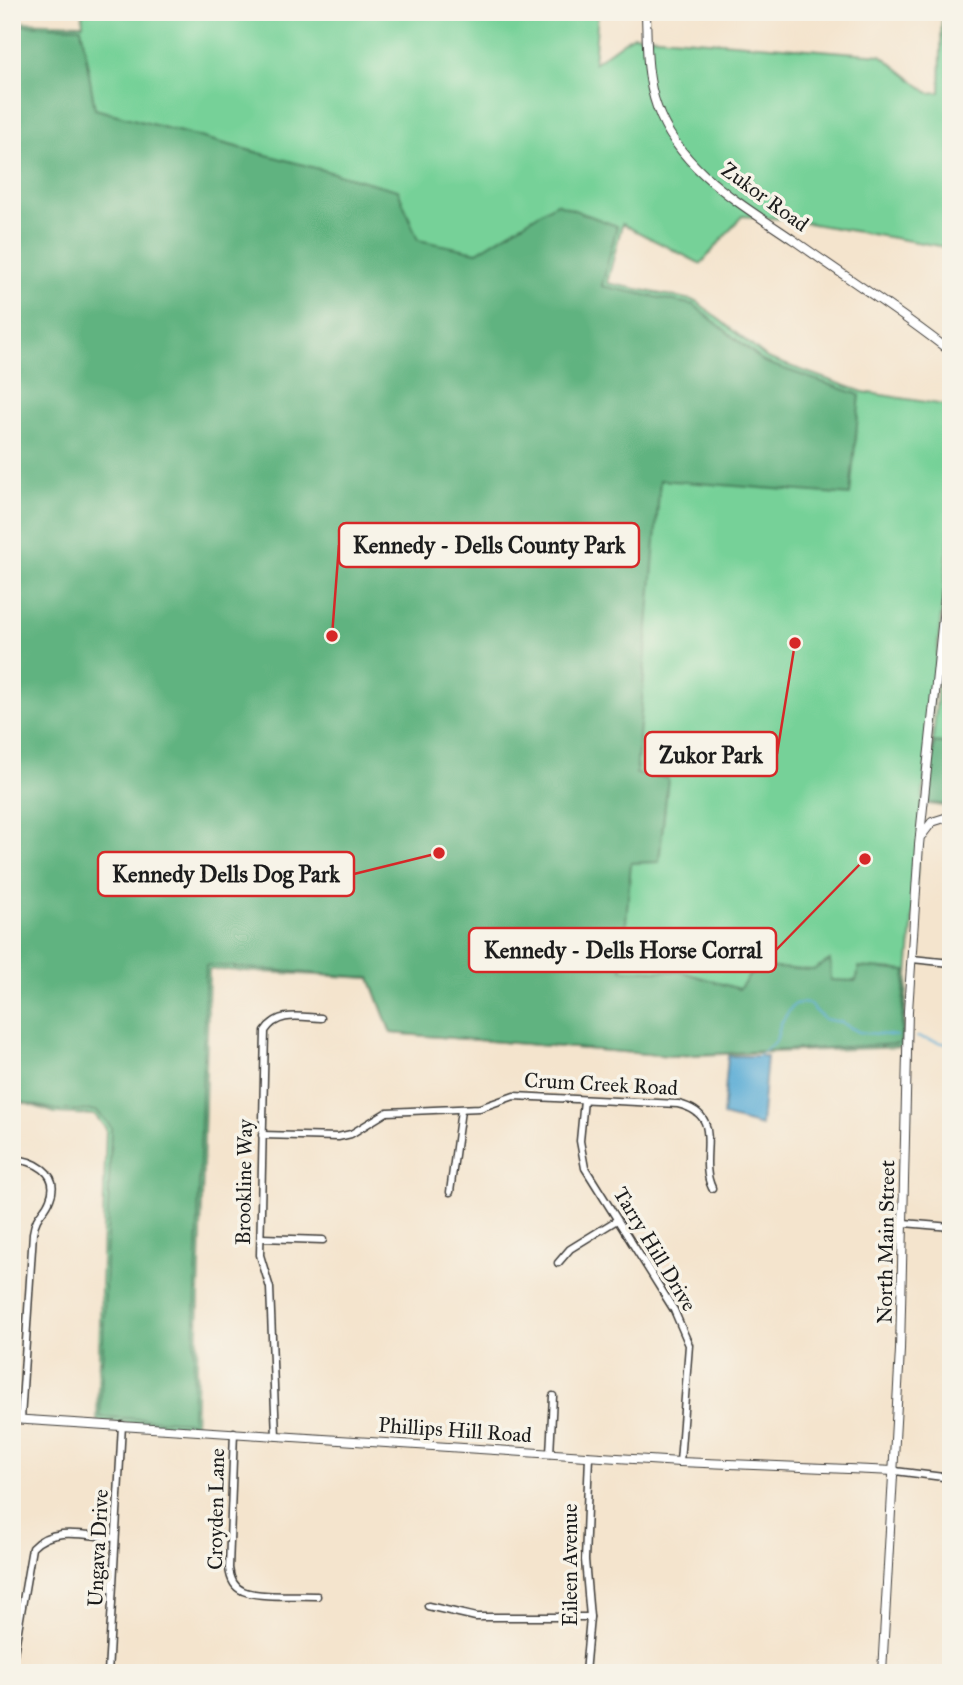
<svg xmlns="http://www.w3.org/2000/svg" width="963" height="1685" font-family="'IM FELL Great Primer',serif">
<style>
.green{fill:#76d198;stroke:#49765a;stroke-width:2}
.forest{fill:#60b380;stroke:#3e684e;stroke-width:2}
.water{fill:#5aacd5;stroke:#3b6478;stroke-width:2}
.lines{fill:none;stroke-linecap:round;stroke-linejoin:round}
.stream{stroke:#5aacd5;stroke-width:2}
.minor-casing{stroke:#3c3a37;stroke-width:9}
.tertiary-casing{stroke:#3c3a37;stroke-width:10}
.minor{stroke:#fff;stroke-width:6}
.tertiary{stroke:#fff;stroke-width:8}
.labels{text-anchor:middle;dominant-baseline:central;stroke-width:7;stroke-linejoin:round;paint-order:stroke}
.street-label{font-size:21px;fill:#1c1c1c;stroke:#f7f3e8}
.leader{fill:none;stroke:#d62828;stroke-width:2.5}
.callout-dot{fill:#d62828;stroke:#f7f3e8;stroke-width:2.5}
.callout{fill:#f7f3e8;stroke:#d62828;stroke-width:2.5}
.callout-label{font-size:23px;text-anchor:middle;font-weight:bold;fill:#1c1c1c}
</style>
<rect width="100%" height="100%" fill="#f7f3e8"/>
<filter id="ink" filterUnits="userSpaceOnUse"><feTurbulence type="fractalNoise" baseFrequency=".0143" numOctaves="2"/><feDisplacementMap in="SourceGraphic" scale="14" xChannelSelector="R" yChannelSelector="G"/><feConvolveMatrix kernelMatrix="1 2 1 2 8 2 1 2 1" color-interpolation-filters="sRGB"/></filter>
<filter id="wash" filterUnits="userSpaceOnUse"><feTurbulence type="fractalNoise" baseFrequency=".00686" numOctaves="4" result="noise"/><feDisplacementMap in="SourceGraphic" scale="28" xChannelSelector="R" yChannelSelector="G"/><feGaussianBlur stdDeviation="1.57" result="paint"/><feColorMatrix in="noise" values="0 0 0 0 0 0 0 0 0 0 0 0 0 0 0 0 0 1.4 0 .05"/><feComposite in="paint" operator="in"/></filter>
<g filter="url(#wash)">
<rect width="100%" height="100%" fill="#f4e4cd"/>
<!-- green -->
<g class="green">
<path d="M82 12H598L594 63 633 35 881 55 929 93 940 92 942 12H951V248L784 219 742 216 701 264 622 224 607 283 696 301 767 358 863 392 951 406V516L923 796 902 1047 671 1056 391 1033 370 978 209 969 195 1427 97 1421 106 1129 95 1115 55 1113 12 1099V22L83 24Z"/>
<path d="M944 622 951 623V807L927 804Z"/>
</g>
<!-- forest -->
<g class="forest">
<path d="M12 25 81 27 95 109 398 190 418 240 477 252 556 203 617 226 602 286 694 305 764 362 860 395 850 495 660 480 636 774 668 778 659 862 631 863 622 970 683 972 739 989 756 967 813 970 830 960 831 980 856 981 859 967 906 971 900 1044 671 1056 391 1033 370 978 206 965 192 1422 100 1417 111 1127 97 1111 56 1110 12 1100Z"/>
<path d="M945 624H951V670L940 681Z"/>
<path d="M934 742 951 744V805L928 803Z"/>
</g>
<!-- water -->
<path class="water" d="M728 1056H767L761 1126 723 1116Z"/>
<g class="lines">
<!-- stream -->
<g class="stream">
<path d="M917 1037 951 1045"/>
<path d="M758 1056 776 1041 781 1023 793 1005 800 1003 809 1004 824 1019 840 1022 859 1032 897 1036"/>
</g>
</g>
</g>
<g filter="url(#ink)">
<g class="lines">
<defs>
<g id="minor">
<path d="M912 959 951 963"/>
<path d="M584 1100 580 1141 585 1168 674 1310 689 1345 680 1462"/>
<path d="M262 1135 338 1137 351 1134 387 1112 480 1108 514 1096 678 1104C728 1116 696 1155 712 1188"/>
<path d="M12 1159C33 1160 61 1172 50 1199 45 1213 36 1213 33 1233L21 1419"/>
<path d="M450 1192 461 1110"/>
<path d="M904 1223 951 1227"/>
<path d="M261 1238 323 1240"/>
<path d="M558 1263 570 1249 617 1220"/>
<path d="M234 1432 229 1568C230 1577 233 1587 243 1591 259 1598 298 1595 317 1596"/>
<path d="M276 1436 270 1288 260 1255 265 1031C278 1011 300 1017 321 1018"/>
<path d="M550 1454 553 1396"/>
<path d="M895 1471 951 1478"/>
<path d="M428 1606 476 1617H590"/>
<path d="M12 1665 32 1548C53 1525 87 1536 115 1538"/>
<path d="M108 1673 122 1425"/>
<path d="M585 1673 590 1617 585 1560 589 1456"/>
</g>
<g id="tertiary">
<path d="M646 12C647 43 646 77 657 107 679 170 743 205 795 241 847 278 901 312 951 352"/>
<path d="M922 835 932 822 951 816"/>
<path d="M12 1419 680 1462 895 1471"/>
<path d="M882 1673 900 1350 908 1011 919 845 951 541"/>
</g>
</defs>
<!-- minor casing -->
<use href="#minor" class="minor-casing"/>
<!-- tertiary casing -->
<use href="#tertiary" class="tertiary-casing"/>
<!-- minor -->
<use href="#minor" class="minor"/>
<!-- tertiary -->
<use href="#tertiary" class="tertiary"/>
</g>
</g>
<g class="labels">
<!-- street labels -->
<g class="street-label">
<text transform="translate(765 197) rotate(36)">Zukor Road</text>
<text transform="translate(601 1084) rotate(3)">Crum Creek Road</text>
<text transform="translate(244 1182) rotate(-89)">Brookline Way</text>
<text transform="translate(886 1242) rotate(-89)">North Main Street</text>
<text transform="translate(655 1249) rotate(59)">Tarry Hill Drive</text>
<text transform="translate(455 1430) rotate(4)">Phillips Hill Road</text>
<text transform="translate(216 1509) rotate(-89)">Croyden Lane</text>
<text transform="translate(98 1548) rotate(-87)">Ungava Drive</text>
<text transform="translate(570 1565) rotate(-90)">Eileen Avenue</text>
</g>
</g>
<!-- callouts -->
<path class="leader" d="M332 636L339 545M795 643L777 754M439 853L354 874M865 859L776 950"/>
<g class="callout-dot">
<circle cx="332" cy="636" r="7"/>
<circle cx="795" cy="643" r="7"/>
<circle cx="439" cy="853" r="7"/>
<circle cx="865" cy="859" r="7"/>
</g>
<g class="callout">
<rect x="339" y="523" width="300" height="44" rx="7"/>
<rect x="645" y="732" width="132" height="44" rx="7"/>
<rect x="98" y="852" width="256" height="44" rx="7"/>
<rect x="469" y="928" width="307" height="44" rx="7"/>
</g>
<g class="callout-label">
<text x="489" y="553">Kennedy - Dells County Park</text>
<text x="711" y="763">Zukor Park</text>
<text x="226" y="882">Kennedy Dells Dog Park</text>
<text x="623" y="958">Kennedy - Dells Horse Corral</text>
</g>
<!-- margin -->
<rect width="963" height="1685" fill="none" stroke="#f7f3e8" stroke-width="42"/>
</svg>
